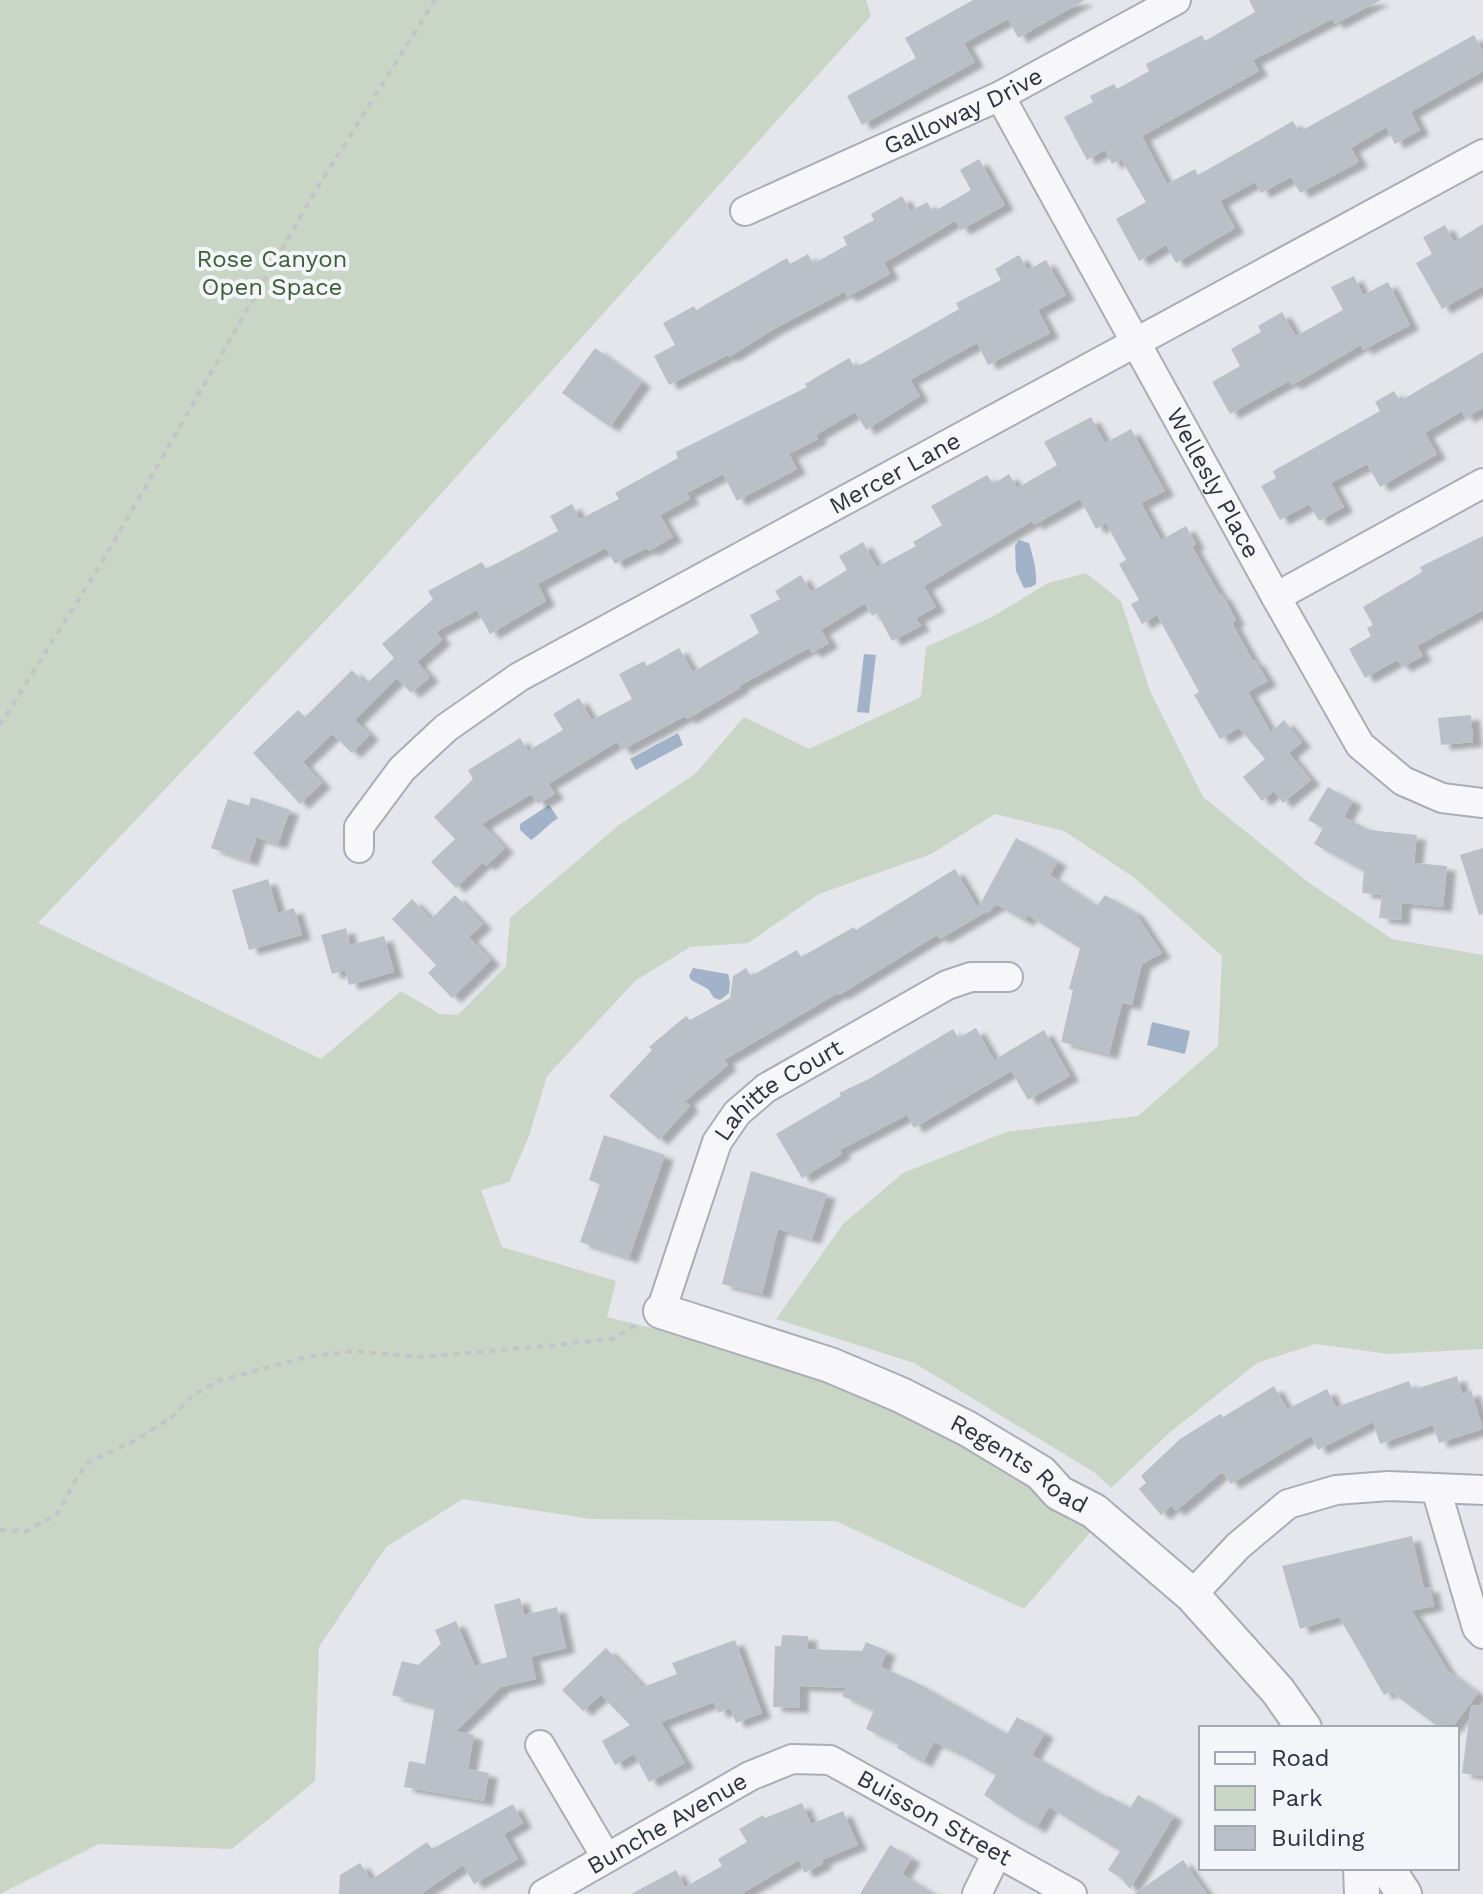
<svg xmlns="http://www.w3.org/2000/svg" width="1483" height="1894" font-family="'Work Sans',sans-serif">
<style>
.green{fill:#c9d5c5}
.water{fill:#a1b2c9}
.building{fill:#bbbfc8;filter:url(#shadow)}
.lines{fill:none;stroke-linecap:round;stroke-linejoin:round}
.minor-casing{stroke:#a9adb5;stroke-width:32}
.tertiary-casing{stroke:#a9adb5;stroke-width:38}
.path{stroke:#c2c4ca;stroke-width:4;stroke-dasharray:6 6;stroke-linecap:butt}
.minor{stroke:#f7f7f9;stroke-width:28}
.tertiary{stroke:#f7f7f9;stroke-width:34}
.labels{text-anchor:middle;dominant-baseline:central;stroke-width:8;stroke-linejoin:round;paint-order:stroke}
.street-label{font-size:24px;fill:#2c3343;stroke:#f4f5f8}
.park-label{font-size:24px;fill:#3f5e3a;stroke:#f4f5f8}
</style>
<defs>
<filter id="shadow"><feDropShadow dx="9" dy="5" stdDeviation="2" flood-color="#0004"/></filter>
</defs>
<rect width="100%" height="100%" fill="#e4e6eb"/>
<!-- green -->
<path class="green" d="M0 0H866L871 16 358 586 38 923 321 1059 401 991 440 1014 458 1015 506 966 510 918 619 825 695 774 744 717 809 749 921 697 926 647 992 617 1048 583 1086 573 1121 601 1150 691 1203 797 1308 882 1392 939 1483 955V1349L1389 1354 1315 1344 1257 1363 1169 1433 1111 1488 1094 1472 914 1363 776 1319 843 1224 903 1173 1006 1132 1138 1116 1218 1046 1222 956 1136 879 1064 831 995 814 931 854 819 894 748 943 690 947 635 981 547 1076 529 1136 509 1182 481 1190 502 1247 616 1281 607 1317 723 1346 817 1376 927 1423 1029 1480 1094 1528 1024 1609 836 1521 590 1519 463 1499 386 1547 319 1647 315 1781 232 1849 99 1844 0 1894Z"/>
<!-- water -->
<g class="water">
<path d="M1019 540 1029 543C1033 557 1037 570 1036 584L1031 587 1024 588 1016 571 1015 546Z"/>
<path d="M864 654 876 655 869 713 857 712Z"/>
<path d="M678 733 683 745 636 770 630 759Z"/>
<path d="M549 805 558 818C547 825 542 833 531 840L520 830V824Z"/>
<path d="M693 968 728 974 730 982 729 993 720 1000 714 998 708 989 691 980 689 976Z"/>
<path d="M1152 1022 1190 1031 1185 1054 1147 1045Z"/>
</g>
<!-- building -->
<g class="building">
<path d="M973 0H1085L1018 38 1008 19 964 43 975 62 862 125 847 96 916 58 905 38Z"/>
<path d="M1249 0H1381L1335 24 1332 19 1253 60 1259 71 1142 136 1167 184 1195 169 1198 175 1293 121 1299 132 1474 35 1483 52V71L1411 112 1420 130 1395 144 1386 127 1351 148 1359 162 1300 193 1291 177 1261 193 1255 182 1220 201 1235 228 1176 263 1166 245 1139 261 1116 219 1146 202 1121 159 1112 164 1105 150 1087 160 1064 117 1093 102 1090 96 1114 84 1117 89 1149 71 1146 64 1202 35 1205 41 1255 12Z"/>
<path d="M979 159 1005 205 961 230 955 221 884 263 890 274 847 297 844 292 774 329 729 357 728 355 669 385 654 356 675 345 663 323 694 306 696 310 787 258 790 264 808 254 813 264 847 245 843 237 874 220 871 214 902 196 911 211 927 202 933 212 971 190 960 170Z"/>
<path d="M1483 224V286L1442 309 1416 263 1432 254 1423 237 1445 225 1454 242Z"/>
<path d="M1019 255 1028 270 1046 260 1066 295 1038 310 1050 333 988 365 977 343 910 380 920 396 866 430 855 412 816 435 818 439 789 454 797 469 737 501 723 474 687 493 690 499 660 515 673 537 649 551 647 548 615 564 606 548 575 564 538 584 546 601 490 634 477 610 436 632 442 640 417 662 430 677 411 693 397 678 355 720 370 735 352 753 332 734 303 762 322 783 300 804 253 753 298 710 305 717 352 670 366 684 394 658 382 644 433 599 428 591 482 562 486 569 558 531 550 516 572 504 580 519 619 499 615 493 678 458 676 452 807 387 805 384 849 358 855 368 959 309 956 303 1001 280 995 269Z"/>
<path d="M1354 276 1363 295 1388 282 1410 325 1363 350 1361 345 1292 385 1289 381 1230 414 1212 382 1240 366 1231 349 1261 332 1258 326 1282 312 1296 336 1343 310 1331 287Z"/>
<path d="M595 348 642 382 610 427 562 393Z"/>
<path d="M1483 352V408L1465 418 1462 411 1425 433 1437 454 1380 487 1367 464 1331 483 1344 507 1319 521 1309 504 1280 520 1261 486 1276 478 1273 471 1380 411 1375 402 1394 391 1400 401Z"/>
<path d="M1091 417 1105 443 1131 429 1165 491 1141 503 1161 540 1186 526 1196 544 1192 546 1220 595 1222 594 1236 620 1232 623 1253 661 1255 660 1268 681 1248 692 1271 732 1284 720 1302 742 1289 753 1311 780 1283 803 1274 791 1262 801 1243 777 1265 759 1239 728 1220 739 1194 695 1199 692 1157 615 1142 624 1131 604 1139 600 1119 564 1126 560 1106 523 1096 529 1080 499 1034 525 1032 521 924 586 936 607 916 618 921 626 892 641 877 613 872 616 865 603 821 630 829 643 812 653 809 648 739 686 740 688 687 719 685 716 622 750 617 742 548 784 555 794 538 804 531 794 482 824 505 848 486 866 483 862 456 888 431 862 455 839 434 817 473 779 468 770 520 738 528 751 563 730 553 714 579 698 592 720 632 699 619 674 644 661 647 666 679 648 693 672 759 633 750 615 780 599 775 591 801 575 811 592 847 570 839 556 863 542 877 567 916 546 913 542 942 525 931 506 987 475 993 484 1009 474 1017 488 1057 465 1044 442Z"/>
<path d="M1483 536V610L1417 646 1423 656 1402 667 1397 660 1365 678 1349 649 1371 636 1367 628 1373 625 1363 607 1422 572 1420 567Z"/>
<path d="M1471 715 1473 742 1441 745 1438 718Z"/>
<path d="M1328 787 1353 801 1344 817 1369 830 1417 835 1414 863 1447 866 1443 907 1402 903 1401 920 1379 918 1382 895 1362 893 1364 871 1314 844 1323 828 1308 820Z"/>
<path d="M251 797 290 810 278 844 255 837 256 840 249 861 211 848 228 799 249 806Z"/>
<path d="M1016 838 1058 861 1050 875 1097 906 1105 895 1135 912 1162 953 1142 964 1132 1005 1122 1003 1109 1054 1061 1042 1073 990 1069 989 1080 948 1028 915 1025 921 997 905 940 939 937 935 839 995 838 993 724 1060 728 1065 685 1101 690 1106 659 1140 609 1096 652 1050 649 1047 686 1016 690 1020 730 998 733 976 746 968 751 976 797 950 801 957 854 927 856 930 955 869 978 908Z"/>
<path d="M1483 848V914L1479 915 1460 855Z"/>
<path d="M268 879 278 913 294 908 302 935 249 950 232 890Z"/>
<path d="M455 895 483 924 469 937 491 960 452 998 428 973 436 965 392 919 412 899 431 919Z"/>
<path d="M346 928 350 945 384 936 394 972 349 985 345 970 332 974 321 935Z"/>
<path d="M976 1028 994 1060 1044 1030 1070 1076 1028 1100 1011 1071 914 1128 907 1115 840 1150 842 1154 802 1178 776 1134 841 1096 839 1093 869 1079 953 1029 958 1038Z"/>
<path d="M604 1135 665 1155 629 1258 580 1242 600 1184 589 1180Z"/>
<path d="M751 1171 827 1194 812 1239 778 1229 762 1294 722 1284Z"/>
<path d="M1457 1376 1462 1394 1471 1390 1483 1429 1439 1443 1433 1425 1380 1444 1373 1422 1318 1450 1311 1436 1231 1484 1222 1472 1176 1511 1171 1506 1161 1515 1139 1489 1146 1483 1141 1476 1180 1439 1220 1414 1223 1417 1274 1386 1287 1409 1327 1389 1336 1407 1409 1381 1412 1390Z"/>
<path d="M1412 1536 1424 1588 1430 1587 1434 1606 1412 1611 1448 1671 1478 1693 1452 1728H1440L1390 1691 1384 1695 1339 1617 1300 1629 1282 1566Z"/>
<path d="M520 1598 524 1615 557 1607 566 1648 531 1657 536 1679 501 1687 456 1731 474 1735 468 1769 489 1773 484 1801 404 1787 409 1761 425 1764 435 1707 392 1695 402 1661 418 1665 441 1644 435 1630 456 1621 475 1666 507 1657 494 1605Z"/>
<path d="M782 1635 808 1636V1649L862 1651 866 1642 887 1651 881 1667 917 1683 1007 1734 1017 1717 1045 1733 1032 1755 1108 1798 1109 1796 1130 1808 1138 1795 1174 1816 1130 1889 1121 1878 1108 1870 1120 1851 1049 1807 1037 1828 1014 1815 984 1795 996 1775 962 1755 934 1742 923 1762 897 1748 899 1744 866 1729 874 1710 842 1696 846 1688 800 1686V1708L773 1707 775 1646H781Z"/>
<path d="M735 1640 762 1713 736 1723 730 1708 718 1713 714 1702 661 1722 685 1763 649 1782 634 1754 615 1765 602 1741 630 1725 601 1695 583 1711 562 1690 606 1648 643 1687 677 1674 672 1663Z"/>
<path d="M1471 1705H1483V1776L1462 1773Z"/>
<path d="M802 1803 811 1824 843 1811 858 1845 822 1860 823 1864 804 1873 799 1860 741 1894H631L676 1870 685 1887 722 1866 718 1859 747 1842 739 1829 763 1815 765 1818Z"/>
<path d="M513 1804 523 1823 504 1834 518 1859 474 1884 463 1865 421 1894H339L340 1875 360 1863 371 1880 427 1842 432 1849Z"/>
<path d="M890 1845 912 1858 902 1874 934 1894H860Z"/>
<path d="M1183 1860 1207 1894H1134Z"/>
</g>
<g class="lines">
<defs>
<g id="minor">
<path id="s1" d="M1000 96 1276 597 1360 745 1403 781 1442 798 1483 803"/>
<path id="s2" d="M745 211 1000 96 1176 0"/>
<path d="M1276 597 1483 483"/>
<path id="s3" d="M359 848V827L402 769 446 728 519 677 1483 154"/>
<path id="s4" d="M661 1311 717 1142 737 1113 766 1088 947 985 971 977H1008"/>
<path d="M1436 1489 1477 1628 1483 1634"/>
<path d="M1192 1595 1238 1546 1288 1504 1336 1490 1389 1486 1483 1490"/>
<path d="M540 1745 606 1857"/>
<path id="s5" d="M544 1894 750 1776 792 1759 830 1760 1072 1894"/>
<path d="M977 1894 997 1853"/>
</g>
<g id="tertiary">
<path id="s6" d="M661 1311 830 1365 901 1395 968 1429 1041 1473 1059 1493 1094 1511 1192 1595 1278 1691 1304 1728"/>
<path d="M1361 1868 1362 1894"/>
<path d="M1387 1868 1404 1894"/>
</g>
</defs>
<!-- minor casing -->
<use href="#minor" class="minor-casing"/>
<!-- tertiary casing -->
<use href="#tertiary" class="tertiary-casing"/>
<!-- path -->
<g class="path">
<path d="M0 725 102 562 316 190 435 0"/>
<path d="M0 1530 27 1531 57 1514 79 1474 90 1461 132 1442 171 1418 193 1395 221 1380 306 1357 354 1351 421 1357 557 1345 612 1339 638 1324"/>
</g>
<!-- minor -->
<use href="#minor" class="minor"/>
<!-- tertiary -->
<use href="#tertiary" class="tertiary"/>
</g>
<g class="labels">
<!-- street labels -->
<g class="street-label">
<text stroke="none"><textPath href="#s2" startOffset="240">Galloway Drive</textPath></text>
<text stroke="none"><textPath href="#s3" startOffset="670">Mercer Lane</textPath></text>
<text stroke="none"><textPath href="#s1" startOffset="442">Wellesly Place</textPath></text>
<text stroke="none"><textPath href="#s4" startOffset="260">Lahitte Court</textPath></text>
<text stroke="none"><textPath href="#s6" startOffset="392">Regents Road</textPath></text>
<text stroke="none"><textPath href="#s5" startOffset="440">Buisson Street</textPath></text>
<text stroke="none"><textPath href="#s5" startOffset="142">Bunche Avenue</textPath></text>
</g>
<!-- park labels -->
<g class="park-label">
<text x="272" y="259">Rose Canyon<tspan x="272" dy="28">Open Space</tspan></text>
</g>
</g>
<!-- legend -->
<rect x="1199" y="1726" width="260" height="144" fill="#f4f5f8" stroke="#a4a7b0" stroke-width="2"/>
<rect x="1215" y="1752" width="40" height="12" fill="#f7f7f9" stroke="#a4a7b0" stroke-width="2"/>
<text x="1271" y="1766" font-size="24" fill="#2c3343">Road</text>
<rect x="1215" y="1786" width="40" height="24" fill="#c9d5c5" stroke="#a4a7b0" stroke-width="2"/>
<text x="1271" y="1806" font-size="24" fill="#2c3343">Park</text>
<rect x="1215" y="1826" width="40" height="24" fill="#bbbfc8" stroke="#a4a7b0" stroke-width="2"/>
<text x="1271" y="1846" font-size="24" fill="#2c3343">Building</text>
</svg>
